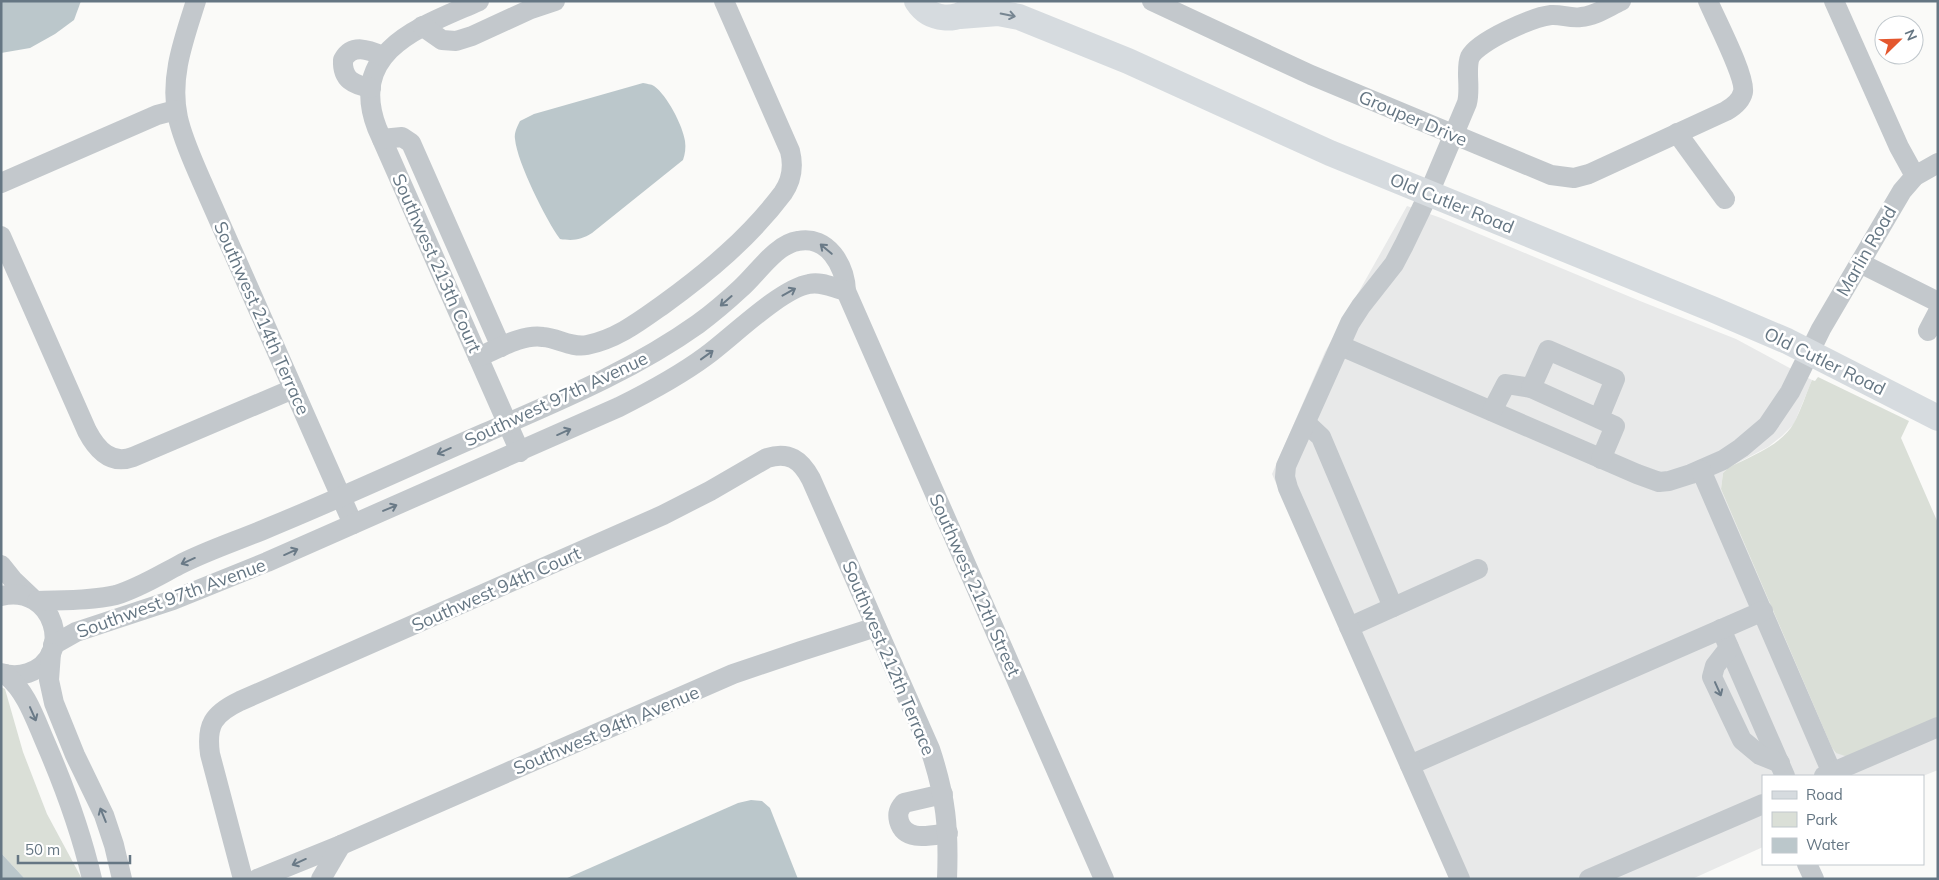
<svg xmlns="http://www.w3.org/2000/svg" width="1939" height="880" font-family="Mulish,sans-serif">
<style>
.built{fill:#e8e9e9}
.green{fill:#dadfd7}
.water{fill:#bbc7cb}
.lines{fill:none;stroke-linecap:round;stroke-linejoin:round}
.minor{stroke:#c3c8cc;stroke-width:20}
.major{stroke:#d6dbdf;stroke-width:26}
.oneway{stroke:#768591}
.oneway2{stroke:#6a7a87}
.labels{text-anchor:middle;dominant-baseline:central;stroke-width:5;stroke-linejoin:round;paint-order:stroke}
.street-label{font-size:18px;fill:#657683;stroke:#fff}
</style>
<rect width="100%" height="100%" fill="#fafaf8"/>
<!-- built -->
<path class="built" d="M1407 206 1441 218 1640 301 1736 339 1812 380 1794 424 1782 436 1768 447 1728 468 1723 473 1721 489 1832 748 1836 753 1938 718V770L1923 776H1763V847L1692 879H1450L1272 474 1325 352Z"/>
<!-- green -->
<g class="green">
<path d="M1818 377 1909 421 1901 438 1938 523V718L1848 757 1836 753 1832 748 1721 489 1723 473 1728 468C1750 456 1781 446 1794 423 1801 410 1806 394 1812 380L1815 381Z"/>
<path d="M1 687 5 689 23 752 47 814 82 879H25L1 853Z"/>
</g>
<!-- water -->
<g class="water">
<path d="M1 1H81L74 20 55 34 30 48 1 53Z"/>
<path d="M643 83C647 84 651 84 654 86 667 95 683 126 685 141 686 148 685 154 683 160L592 233C581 240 573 241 560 239 546 220 517 162 515 139 514 133 517 127 520 121L534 114Z"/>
<path d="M751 800 762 801 770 808 798 879H565L738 803Z"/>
<path d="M1 853 25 879H1Z"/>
</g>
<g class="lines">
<!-- minor -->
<g class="minor">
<path d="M196 1C184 39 169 78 178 118 183 140 193 161 202 182L353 524"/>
<path d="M479 1C423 26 347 49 377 128L520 452"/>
<path d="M1152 1 1311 75 1551 175 1574 178 1589 174 1726 111C1733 107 1741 101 1743 92 1746 77 1715 18 1708 1"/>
<path d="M1834 1 1899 147 1915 176"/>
<path d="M422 26 442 40 456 41 472 36 531 9 555 1"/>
<path d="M371 88C354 85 342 80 343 60 352 43 369 50 383 56"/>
<path d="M1677 133 1725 199"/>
<path d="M382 139 402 137 411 143 501 347"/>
<path d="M1 183 157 115 176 110"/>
<path d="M1 236 87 431C97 450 111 465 133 457L293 389"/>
<path d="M1860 263 1938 302"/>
<path d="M1928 331 1938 312"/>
<path d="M1341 346 1637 474 1659 482 1669 481 1691 474 1723 460 1741 448 1767 426 1790 392 1821 329 1902 191 1915 176 1938 163"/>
<path d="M478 357C498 349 521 334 543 337 558 338 571 348 587 345 617 339 640 321 664 304 708 272 750 237 783 193 792 180 794 167 790 151L724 1"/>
<path d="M1492 411 1506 384 1531 388"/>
<path d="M1599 418 1615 379 1548 350 1531 388 1615 426 1601 459"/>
<path d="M1306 423 1321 437 1393 607"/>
<path d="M1701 470 1832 773"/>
<path d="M1 565 13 580 32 598"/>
<path d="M1 596C54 583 76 657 28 673 19 676 10 676 1 673"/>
<path d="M37 601C63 600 90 601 116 595 139 588 158 576 179 565 208 550 240 540 270 527 343 497 414 464 485 433 558 401 632 371 698 324 713 313 727 301 741 288 757 274 776 244 798 241 828 235 845 266 846 291L1104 879"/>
<path d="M1349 627 1478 569"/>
<path d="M1721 629 1785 776"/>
<path d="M53 645 76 632 173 600 267 562 619 407C649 392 679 376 706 356 731 338 780 289 809 284 822 281 833 288 846 291"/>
<path d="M1729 648 1715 666 1712 677 1742 740 1760 755 1780 763"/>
<path d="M51 653 49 680 54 703 75 755 104 815 114 845 122 879"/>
<path d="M5 674C27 692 35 719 46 744 65 788 81 832 92 879"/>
<path d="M1410 765 1763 611"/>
<path d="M1824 776 1938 727"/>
<path d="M943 794 904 803C899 809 897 813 899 821 905 843 932 835 948 833"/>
<path d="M1807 864 1814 879"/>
<path d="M243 879 210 754C206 725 213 714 240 701L663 515 710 491 767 458C789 451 801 460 811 479L930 749C946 797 949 828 947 879"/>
<path d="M257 879 341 845 733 674 801 651 876 627"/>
<path d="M321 879 341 845"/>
<path d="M1460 879 1288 488 1285 477 1286 466 1350 323 1361 306 1394 264 1404 245 1429 193 1467 103C1471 88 1465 69 1470 57 1478 41 1533 17 1551 15 1561 14 1571 19 1581 17 1595 16 1608 7 1621 1"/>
<path d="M1589 879 1763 804"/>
</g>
<!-- major -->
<g class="major">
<path d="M917 1C930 21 957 23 973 6"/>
<path d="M960 16 998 13 1019 17 1128 61 1330 153 1712 309 1787 341 1938 418"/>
</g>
</g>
<!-- one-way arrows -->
<defs><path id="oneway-shaft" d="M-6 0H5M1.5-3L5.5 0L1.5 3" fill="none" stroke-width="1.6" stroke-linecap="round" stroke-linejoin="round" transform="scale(1.25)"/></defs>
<use class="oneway" href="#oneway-shaft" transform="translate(1008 15) rotate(11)"/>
<g class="oneway2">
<use href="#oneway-shaft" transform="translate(826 249) rotate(-140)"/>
<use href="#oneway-shaft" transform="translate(789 292) rotate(-29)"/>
<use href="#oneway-shaft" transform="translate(726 301) rotate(139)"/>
<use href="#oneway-shaft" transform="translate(707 355) rotate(-36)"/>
<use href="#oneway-shaft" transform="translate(564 432) rotate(-24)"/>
<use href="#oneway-shaft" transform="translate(444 451) rotate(156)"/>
<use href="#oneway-shaft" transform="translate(390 508) rotate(-23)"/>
<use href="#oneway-shaft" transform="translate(291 552) rotate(-24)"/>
<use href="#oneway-shaft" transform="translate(188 561) rotate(156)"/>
<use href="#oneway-shaft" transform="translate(1718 689) rotate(66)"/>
<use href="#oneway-shaft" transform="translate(33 714) rotate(66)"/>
<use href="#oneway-shaft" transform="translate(103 815) rotate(-112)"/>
<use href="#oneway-shaft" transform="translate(299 862) rotate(156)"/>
</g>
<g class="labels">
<!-- street labels -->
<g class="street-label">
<text transform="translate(1413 118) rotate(23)">Grouper Drive</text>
<text transform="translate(1452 203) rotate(22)">Old Cutler Road</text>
<text transform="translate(1866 251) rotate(-60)">Marlin Road</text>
<text transform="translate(437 263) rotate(66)">Southwest 213th Court</text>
<text transform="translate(262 318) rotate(66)">Southwest 214th Terrace</text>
<text transform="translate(1825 361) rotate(26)">Old Cutler Road</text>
<text transform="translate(556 399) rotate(-25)">Southwest 97th Avenue</text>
<text transform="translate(975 585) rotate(66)">Southwest 212th Street</text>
<text transform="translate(496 589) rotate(-24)">Southwest 94th Court</text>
<text transform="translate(171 598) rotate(-20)">Southwest 97th Avenue</text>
<text transform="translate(889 658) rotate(67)">Southwest 212th Terrace</text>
<text transform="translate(606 730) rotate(-23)">Southwest 94th Avenue</text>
</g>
</g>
<!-- border -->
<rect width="1939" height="880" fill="none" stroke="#657683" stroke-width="5"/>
<!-- legend -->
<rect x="1762" y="775" width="162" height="90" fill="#ffffff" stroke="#c1c8cd"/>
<rect x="1772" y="791" width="25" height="8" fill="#d6dbdf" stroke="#c1c8cd"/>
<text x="1806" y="800" font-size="15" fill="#657683">Road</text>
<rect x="1772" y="812" width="25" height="15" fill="#dadfd7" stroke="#c1c8cd"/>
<text x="1806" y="825" font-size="15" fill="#657683">Park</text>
<rect x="1772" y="838" width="25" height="15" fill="#bbc7cb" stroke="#c1c8cd"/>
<text x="1806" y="850" font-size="15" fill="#657683">Water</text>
<!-- north arrow -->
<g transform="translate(1899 40) rotate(67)"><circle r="24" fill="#ffffff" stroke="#c1c8cd"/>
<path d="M0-4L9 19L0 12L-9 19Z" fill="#e4572e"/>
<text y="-8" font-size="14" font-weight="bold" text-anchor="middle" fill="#657683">N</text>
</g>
<!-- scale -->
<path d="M18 855v8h112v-8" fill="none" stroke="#657683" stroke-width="2.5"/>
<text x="25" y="855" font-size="15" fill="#657683" stroke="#ffffff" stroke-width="4" paint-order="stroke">50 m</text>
</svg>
